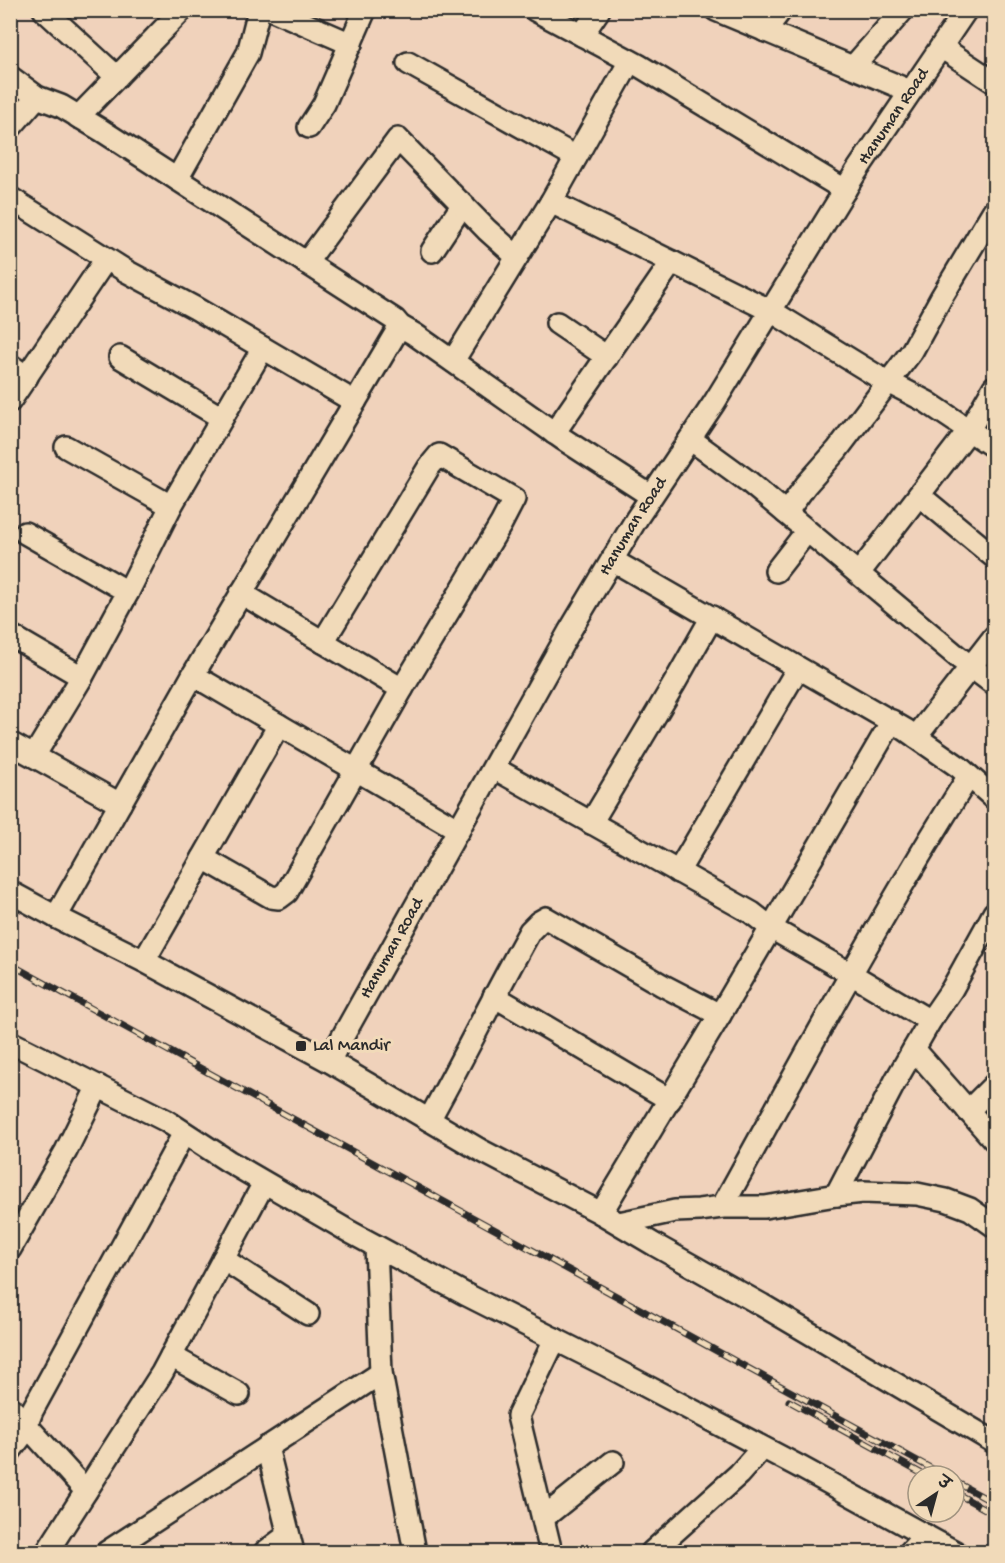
<svg xmlns="http://www.w3.org/2000/svg" width="1005" height="1563" font-family="'Gochi Hand','Playpen Sans Deva',sans-serif">
<style>
.lines{fill:none;stroke-linecap:round;stroke-linejoin:round}
.minor-casing{stroke:#2b2b2b;stroke-width:26}
.minor{stroke:#f1dab9;stroke-width:21}
.rail-casing{stroke:#2b2b2b;stroke-width:7}
.rail{stroke:#f1dab9;stroke-width:4.5;stroke-dasharray:14;stroke-linecap:butt}
.poi-dot{fill:#2b2b2b;stroke:#f1dab9;stroke-width:2}
.labels{text-anchor:middle;dominant-baseline:central;stroke-width:6;stroke-linejoin:round;paint-order:stroke}
.street-label{font-size:18px;fill:#2b2b2b;stroke:#f1dab9}
.poi-label{font-size:18px;fill:#2b2b2b;stroke:#f1dab9;text-anchor:start}
</style>
<rect width="100%" height="100%" fill="#f0d2bb"/>
<filter id="ink" filterUnits="userSpaceOnUse"><feTurbulence type="fractalNoise" baseFrequency=".0167" numOctaves="2"/><feDisplacementMap in="SourceGraphic" scale="12" xChannelSelector="R" yChannelSelector="G"/><feConvolveMatrix kernelMatrix="1 2 1 2 8 2 1 2 1" color-interpolation-filters="sRGB"/></filter>
<g filter="url(#ink)">
<g class="lines">
<defs>
<g id="minor">
<path d="M44 10 117 77"/>
<path d="M273 10 351 44"/>
<path d="M535 10 638 65 845 190"/>
<path d="M716 10 910 91"/>
<path d="M765 31 781 10"/>
<path d="M582 35 599 10"/>
<path d="M941 47 994 82"/>
<path d="M408 63 576 157"/>
<path d="M853 67 903 10"/>
<path d="M10 77 37 97 61 106 101 130 395 320 400 326 414 334 563 439 651 496"/>
<path d="M78 117 182 10"/>
<path d="M309 127 324 104 365 10"/>
<path d="M10 128 37 97"/>
<path d="M177 179 248 53 259 10"/>
<path d="M10 198 126 271 195 308 355 402"/>
<path d="M551 202 771 311 877 376 927 402 994 447"/>
<path d="M432 251 463 204"/>
<path d="M306 263 398 139 487 230 517 257"/>
<path d="M557 323 607 357"/>
<path d="M120 357 222 418"/>
<path d="M453 361 551 202 630 61"/>
<path d="M10 365 27 377"/>
<path d="M10 401 106 259"/>
<path d="M554 433 672 262"/>
<path d="M690 439 749 482 958 657 994 684"/>
<path d="M66 447 171 506"/>
<path d="M919 495 994 557"/>
<path d="M786 513 806 485 837 450 912 351 941 298 994 210"/>
<path d="M25 533 128 592"/>
<path d="M612 560 906 730 959 767 994 798"/>
<path d="M776 571 807 531"/>
<path d="M859 573 969 430 994 387"/>
<path d="M241 593 402 689"/>
<path d="M10 635 82 677"/>
<path d="M193 675 459 830"/>
<path d="M916 737 994 637"/>
<path d="M10 743 120 804"/>
<path d="M34 756 82 677 128 592 171 506 263 348"/>
<path d="M494 768 752 913 771 928 851 974 930 1021"/>
<path d="M591 823 674 684 712 617"/>
<path d="M203 858 271 897 279 898 287 892 402 689 501 524 514 499 439 455 429 467 323 642"/>
<path d="M678 872 798 668"/>
<path d="M10 892 56 917 144 961 329 1061 480 1150 601 1213 655 1245 762 1305 994 1442"/>
<path d="M56 917 193 675 400 326"/>
<path d="M144 961 279 725"/>
<path d="M494 996 670 1100"/>
<path d="M10 1042 165 1120 228 1161 350 1232 465 1294 604 1364 800 1467 955 1552"/>
<path d="M914 1049 994 1140"/>
<path id="s1" d="M329 1061 569 632 637 518 714 403 856 172 966 10"/>
<path d="M968 1111 994 1085"/>
<path d="M429 1120C464 1057 495 993 530 931L539 922 546 918 662 985 720 1015"/>
<path d="M836 1195 896 1080 930 1021 952 989 994 913"/>
<path d="M722 1207C802 1062 880 916 969 776"/>
<path d="M601 1213 720 1015 892 721"/>
<path d="M619 1223 675 1211 699 1210 722 1207H765L836 1195 863 1192 917 1194 946 1200 970 1209 994 1226"/>
<path d="M376 1246 381 1373 415 1552"/>
<path d="M10 1249 66 1151 98 1086"/>
<path d="M223 1259 308 1314"/>
<path d="M171 1356 239 1394"/>
<path d="M10 1407 86 1491"/>
<path d="M267 1447 293 1552"/>
<path d="M10 1451 23 1434 32 1411 184 1133"/>
<path d="M543 1518 613 1462"/>
<path d="M47 1552 162 1373 264 1183"/>
<path d="M107 1552 381 1373"/>
<path d="M265 1552 288 1535"/>
<path d="M551 1552 518 1416 555 1339"/>
<path d="M652 1552 739 1474 762 1448"/>
<path d="M910 1552 925 1535"/>
</g>
</defs>
<!-- minor casing -->
<use href="#minor" class="minor-casing"/>
<!-- minor -->
<use href="#minor" class="minor"/>
<defs>
<g id="rail">
<path d="M10 964 945 1476"/>
<path d="M789 1401 926 1476"/>
<path d="M954 1481 994 1503"/>
<path d="M954 1492 994 1514"/>
</g>
</defs>
<!-- rail casing -->
<use href="#rail" class="rail-casing"/>
<!-- rail -->
<use href="#rail" class="rail"/>
</g>
</g>
<!-- markers -->
<rect class="poi-dot" x="295" y="1040" width="12" height="12" rx="3"/>
<g class="labels">
<!-- street labels -->
<g class="street-label">
<text stroke="none"><textPath href="#s1" startOffset="1101">Hanuman Road</textPath></text>
<text stroke="none"><textPath href="#s1" startOffset="615">Hanuman Road</textPath></text>
<text stroke="none"><textPath href="#s1" startOffset="129">Hanuman Road</textPath></text>
</g>
<!-- poi labels -->
<g class="poi-label">
<text x="313" y="1046">Lal Mandir</text>
</g>
</g>
<!-- margin -->
<rect width="1005" height="1563" fill="none" stroke="#f1dab9" stroke-width="36"/>
<rect x="18" y="18" width="969" height="1527" fill="none" stroke="#2b2b2b" stroke-width="2" filter="url(#ink)"/>
<!-- north arrow -->
<g transform="translate(936 1494) rotate(36)"><circle r="28" fill="#f1dab9" stroke="#a29480" stroke-width="1.5"/>
<path d="M0-4.5L10 22L0 15L-10 22Z" fill="#2b2b2b"/>
<text y="-9" font-size="16" font-weight="bold" text-anchor="middle" fill="#2b2b2b">उ</text>
</g>
</svg>
